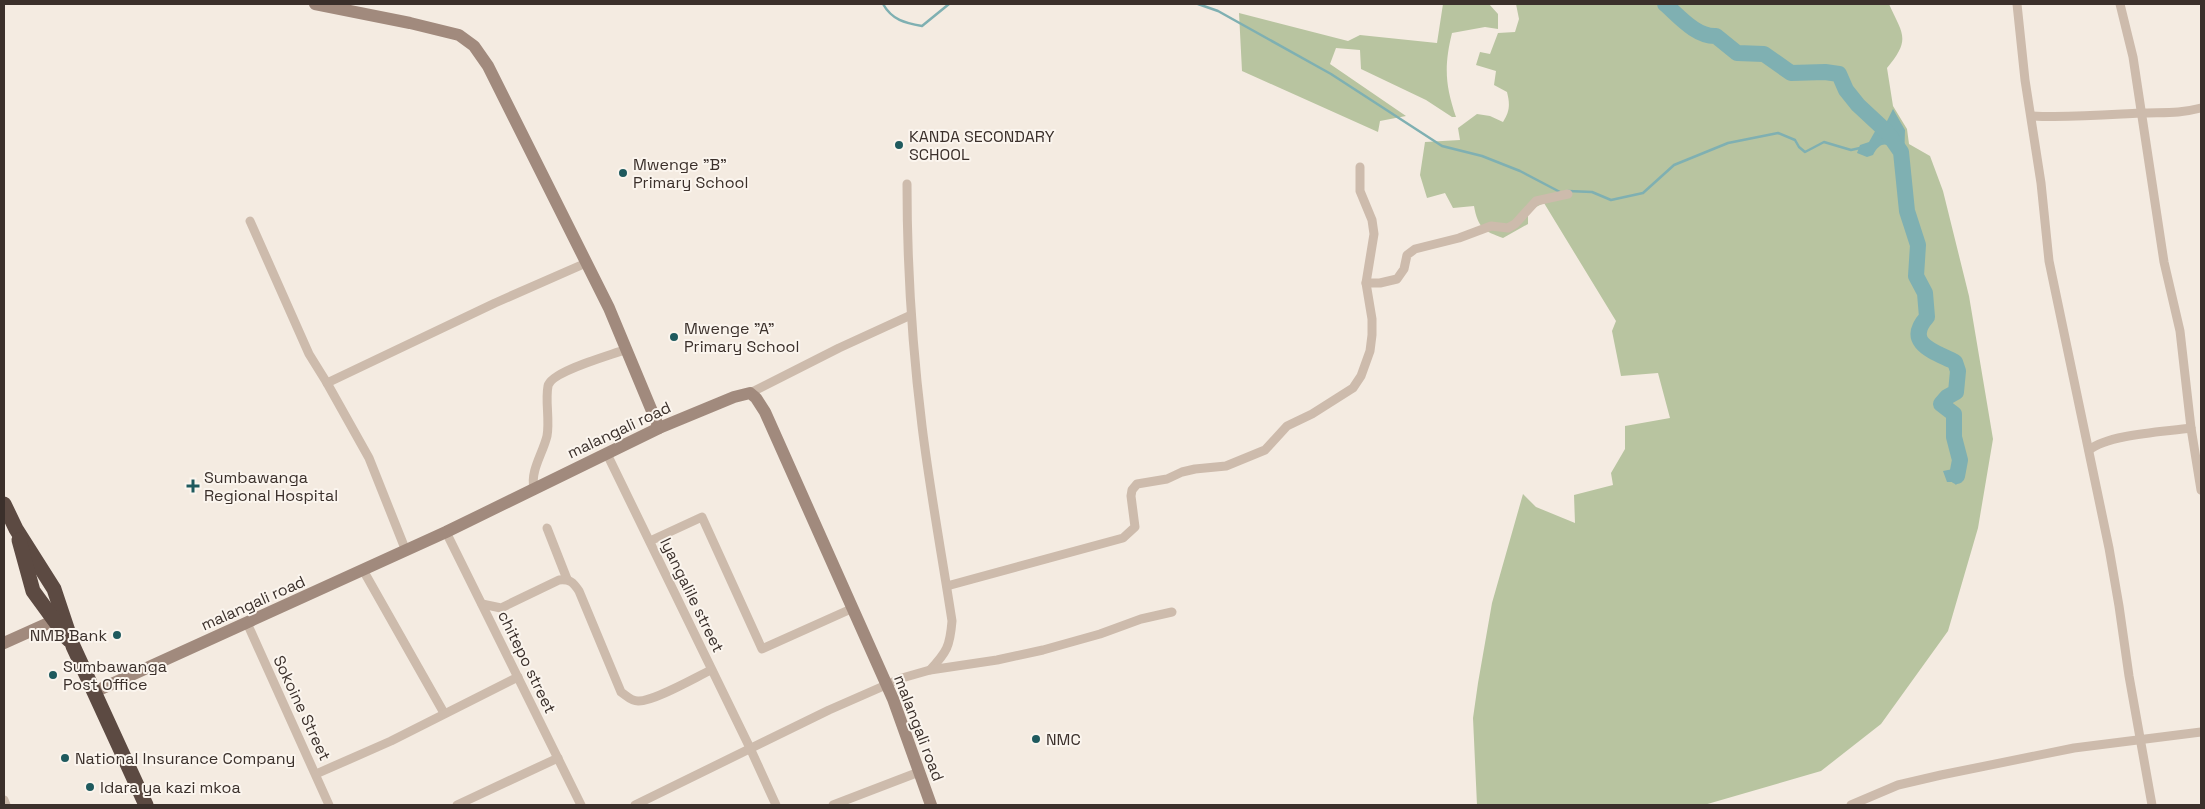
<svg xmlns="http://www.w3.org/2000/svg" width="2205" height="809" font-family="'Space Grotesk',sans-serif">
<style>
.green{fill:#b8c4a0}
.water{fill:#7fb0b2}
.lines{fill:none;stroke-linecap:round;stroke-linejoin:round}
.stream{stroke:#7fb0b2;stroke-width:2.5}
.river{stroke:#7fb0b2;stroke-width:16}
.street{stroke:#cdbbac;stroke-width:9}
.secondary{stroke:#a18a7d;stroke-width:12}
.highway{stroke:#5c4a42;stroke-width:15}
.poi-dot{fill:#1f5a5e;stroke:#fbf5ee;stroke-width:2}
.labels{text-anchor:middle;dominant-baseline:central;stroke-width:4;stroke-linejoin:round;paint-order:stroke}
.poi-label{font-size:16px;fill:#3b302b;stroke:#fbf5ee;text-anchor:start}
.street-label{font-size:16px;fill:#3b302b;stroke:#fbf5ee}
</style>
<rect width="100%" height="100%" fill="#f4ebe1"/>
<!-- green -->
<g class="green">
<path d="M1443 4H1489L1498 14V29L1485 27 1452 33C1444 66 1445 85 1456 117H1452L1426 100 1361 69 1360 50 1336 48 1330 64 1406 116 1380 121 1378 132 1242 71 1239 13 1348 41 1360 35 1437 43Z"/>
<path d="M1516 4H1889C1903 35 1911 39 1887 68L1893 106 1907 129 1909 144 1930 156 1943 191 1969 296 1993 439 1978 528 1948 631 1881 724 1821 771 1704 805H1477L1473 718 1478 683 1492 603 1523 494 1536 507 1575 523 1574 495 1613 485 1611 473 1625 449V426L1670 418 1658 373 1621 376 1612 331 1616 321 1544 203 1528 211V224L1503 238C1484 231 1478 228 1474 206L1453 208 1445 193 1427 198 1420 175 1425 142 1460 140 1458 128 1477 114 1490 116 1503 122C1510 111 1510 104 1507 92L1494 85 1496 71 1476 65 1480 52 1490 54 1498 33 1515 32 1519 19Z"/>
</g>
<!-- water -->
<g class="water">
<path d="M1893 109 1905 130 1904 163H1900C1895 149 1884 134 1873 155L1867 157 1857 153 1860 145 1869 142 1878 126 1886 123Z"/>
<path d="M1963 467 1964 475 1956 485 1953 482H1947L1943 471Z"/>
</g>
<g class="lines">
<!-- stream -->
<g class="stream">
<path d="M883 4C892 20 905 23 922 26L949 4"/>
<path d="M1198 4 1218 11 1331 74 1442 146 1482 156 1520 171 1560 192"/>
<path d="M1568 191 1592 192 1611 200 1643 193 1674 165 1728 143 1778 133 1795 140 1799 147 1805 152 1824 142 1851 150 1860 148"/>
</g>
<!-- river -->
<path class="river" d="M1665 4C1679 16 1696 37 1716 36L1737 53 1764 54 1791 73 1825 72 1839 74 1846 90 1858 105 1887 132 1901 152 1907 211 1918 245 1916 276 1925 293 1927 317C1903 344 1936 352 1955 362L1958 371 1956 392 1947 397 1941 404 1954 414V437L1960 460 1957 476"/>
<!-- street -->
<g class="street">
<path d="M2017 4 2025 80 2041 183 2049 261 2109 548 2119 606 2129 676 2152 805"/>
<path d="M2120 4 2133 57 2164 262 2180 331 2191 428 2201 490"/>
<path d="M2032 116C2068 118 2104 115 2140 113 2163 112 2178 114 2201 108"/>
<path d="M907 184C907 265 912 345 922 426 930 491 942 556 952 621 950 646 947 652 930 670"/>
<path d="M250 221 309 354 327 383 369 458 406 551"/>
<path d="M1366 283H1380L1397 279 1404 269 1407 255 1415 249 1459 238 1491 226 1508 228 1515 224 1536 201 1568 194"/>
<path d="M327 383 495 303 586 263"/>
<path d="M750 393 839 348 911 315"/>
<path d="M2089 450C2109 434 2164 432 2191 428"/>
<path d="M607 454 750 748 776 805"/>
<path d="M534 488C530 471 543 453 547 436 550 419 545 402 548 386 551 371 612 355 627 349"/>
<path d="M547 528 567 579"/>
<path d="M446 532 581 805"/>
<path d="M650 541 702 517 762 649 851 609"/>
<path d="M363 570 444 713"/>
<path d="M947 586 1123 538 1135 527 1131 496 1132 490 1137 484 1167 479 1182 472 1195 469 1226 466 1265 450 1287 426 1312 414 1353 388 1361 376 1370 351 1372 335V319L1366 283 1374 234 1372 220 1360 191V167"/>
<path d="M482 604 501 608 559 580C570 579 573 582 579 591L621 692C627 696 631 701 638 701 653 702 696 677 711 670"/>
<path d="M247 623 329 805"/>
<path d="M316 774 391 741 518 677"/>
<path d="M4 800 6 805"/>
<path d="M457 805 558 758"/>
<path d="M635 805 829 710 902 678 930 670 997 660 1043 650 1100 634 1141 619 1172 612"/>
<path d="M833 805 919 772"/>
<path d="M1851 805 1898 785 1941 775 2074 748 2201 732"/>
</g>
<!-- secondary -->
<g class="secondary">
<path d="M315 4 410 23 459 35 474 46 488 66 609 308 659 428"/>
<path d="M4 643 53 621"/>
<path d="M94 692 446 532 659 428 734 397 750 393 756 398 765 412 893 699 931 805"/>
</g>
<!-- highway -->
<g class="highway">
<path d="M4 504 16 529 54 589 73 646 146 805"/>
<path d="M19 540 33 591 68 639"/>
</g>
</g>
<!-- markers -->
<g class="poi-dot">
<circle cx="899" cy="145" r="5"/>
<circle cx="623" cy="173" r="5"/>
<circle cx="674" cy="337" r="5"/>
<path d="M190.5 478.5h5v5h5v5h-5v5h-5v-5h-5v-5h5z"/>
<circle cx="117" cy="635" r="5"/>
<circle cx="53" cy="675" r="5"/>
<circle cx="1036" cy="739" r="5"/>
<circle cx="65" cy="758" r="5"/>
<circle cx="90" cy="787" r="5"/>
</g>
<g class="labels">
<!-- poi labels -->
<g class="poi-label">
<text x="909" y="136">KANDA SECONDARY<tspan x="909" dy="18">SCHOOL</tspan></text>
<text x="633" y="164">Mwenge "B"<tspan x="633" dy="18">Primary School</tspan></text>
<text x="684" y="328">Mwenge "A"<tspan x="684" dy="18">Primary School</tspan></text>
<text x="204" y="477">Sumbawanga<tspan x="204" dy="18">Regional Hospital</tspan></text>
<text x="107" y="635" text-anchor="end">NMB Bank</text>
<text x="63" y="666">Sumbawanga<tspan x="63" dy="18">Post Office</tspan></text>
<text x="1046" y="739">NMC</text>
<text x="75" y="758">National Insurance Company</text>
<text x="100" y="787">Idara ya kazi mkoa</text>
</g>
<!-- street labels -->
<g class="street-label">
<text transform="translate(619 430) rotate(-25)">malangali road</text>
<text transform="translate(692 595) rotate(64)">lyangalile street</text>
<text transform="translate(253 603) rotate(-24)">malangali road</text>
<text transform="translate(527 662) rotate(64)">chitepo street</text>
<text transform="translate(302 708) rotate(65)">Sokoine Street</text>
<text transform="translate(919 728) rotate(69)">malangali road</text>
</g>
</g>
<!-- border -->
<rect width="2205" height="809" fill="none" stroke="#3b302b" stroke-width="10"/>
</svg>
